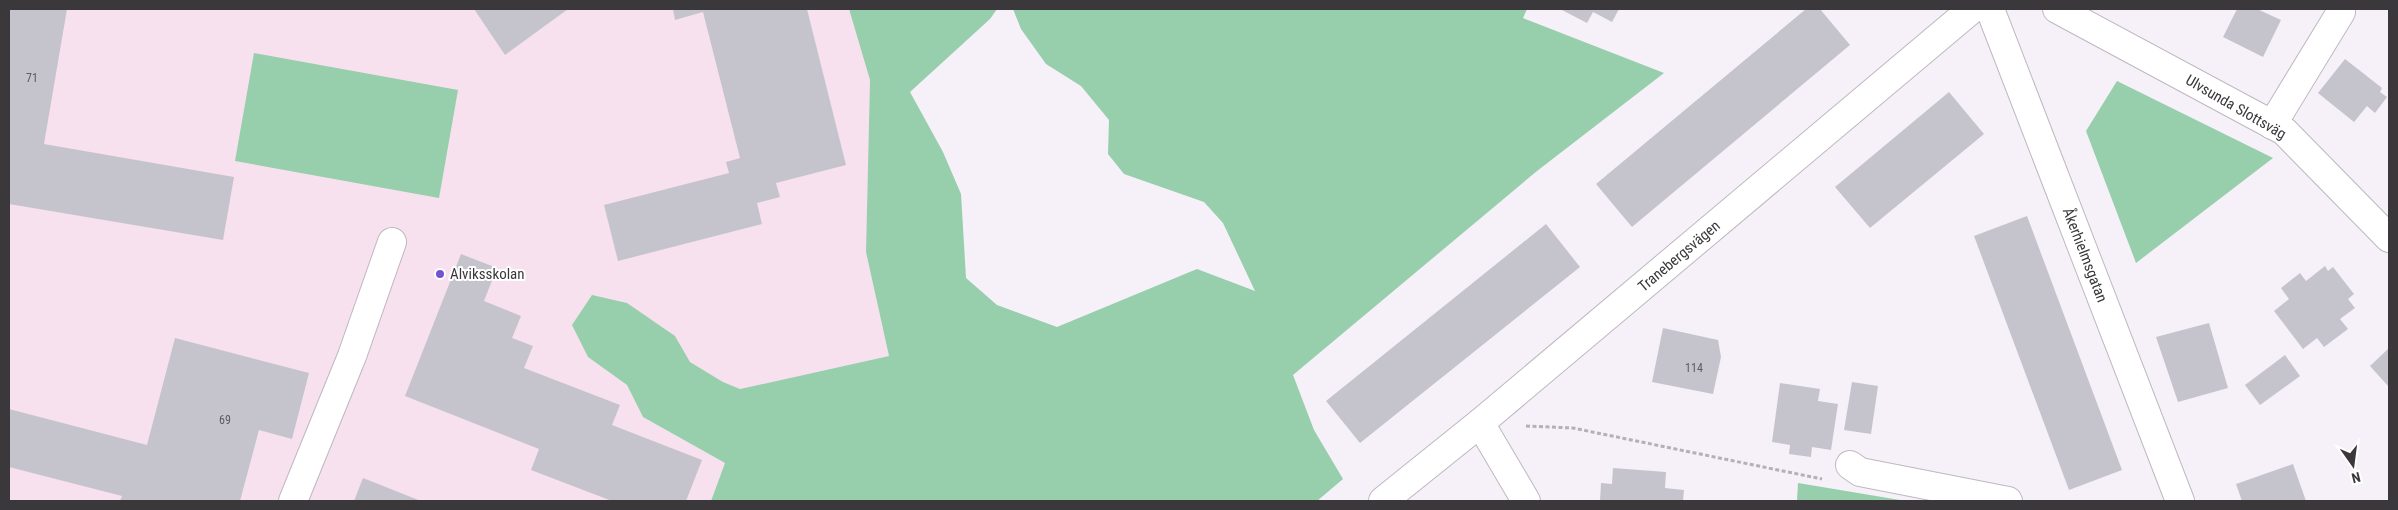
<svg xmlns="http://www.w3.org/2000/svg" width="2398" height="510" font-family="'Roboto Condensed',sans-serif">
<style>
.education{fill:#f7e1ee}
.green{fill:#97ceac}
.building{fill:#c5c4cd}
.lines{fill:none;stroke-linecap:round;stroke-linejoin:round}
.minor-casing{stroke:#beb8c0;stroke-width:30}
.path{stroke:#b5b0b6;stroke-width:3;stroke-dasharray:4 2.5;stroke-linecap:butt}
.minor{stroke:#fff;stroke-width:28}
.poi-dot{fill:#7454ce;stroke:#fff;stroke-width:2}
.labels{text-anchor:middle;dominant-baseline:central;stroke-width:4;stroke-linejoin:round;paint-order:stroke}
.number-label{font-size:12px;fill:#5e5b60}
.street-label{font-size:15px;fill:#3b383b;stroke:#fff}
.poi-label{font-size:15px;fill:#3b383b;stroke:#fff;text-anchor:start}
</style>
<rect width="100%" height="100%" fill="#f6f0f8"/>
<!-- education -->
<path class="education" d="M9 9H849L870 80 866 252 889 356 740 389 723 382 690 362 675 336 588 357 627 385 643 417 725 463 711 501H9Z"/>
<!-- green -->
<g class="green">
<path d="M849 9H997L990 19 910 92 943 152 961 194 966 278 997 305 1057 327 1197 269 1255 291 1223 223 1204 202 1124 174 1108 154 1109 120 1081 86 1046 64 1021 29 1013 9H1527L1523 18 1664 73 1537 171 1293 375 1314 430 1343 479 1317 501H711L725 463 643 417 627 385 588 357 572 325 592 295 627 303 675 336 690 362 723 382 740 389 889 356 866 252 870 80Z"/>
<path d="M254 53 458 90 439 198 235 161Z"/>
<path d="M2117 81 2273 158 2136 263 2086 131Z"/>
<path d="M1798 483 1906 501H1797Z"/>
</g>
<!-- building -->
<g class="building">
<path d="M9 9H67L44 144 234 177 223 240 9 204Z"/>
<path d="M474 9H568L505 55Z"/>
<path d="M673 9H807L846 165 776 183 780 197 757 203 762 224 618 261 604 205 729 173 726 162 740 158 703 12 675 20Z"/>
<path d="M1560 9H1619L1612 22 1593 12 1587 23Z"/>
<path d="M1806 9H1820L1850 45 1632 227 1596 184Z"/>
<path d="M2237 9H2257L2281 20 2263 57 2223 37Z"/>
<path d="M2345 59 2382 88 2380 92 2387 97 2375 113 2367 106 2354 122 2318 93Z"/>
<path d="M1949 92 1984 134 1870 228 1835 187Z"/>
<path d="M2027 216 2122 470 2069 490 1974 236Z"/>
<path d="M1546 224 1580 267 1360 443 1326 401Z"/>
<path d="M461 254 497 268 484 301 521 316 512 338 533 346 524 368 620 405 612 425 702 460 686 501H612L531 470 539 449 405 396Z"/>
<path d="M2325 266 2328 271 2333 267 2354 294 2348 299 2355 308 2340 319 2348 329 2324 347 2317 338 2303 349 2274 311 2289 299 2281 288 2300 273 2306 281Z"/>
<path d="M2209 323 2228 388 2178 402 2156 337Z"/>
<path d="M1663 328 1718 340 1721 357 1713 394 1652 382Z"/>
<path d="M175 338 309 373 292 439 259 430 240 501H120L122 496 9 467V409L147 445Z"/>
<path d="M2389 348V387L2370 366Z"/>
<path d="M2285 355 2300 376 2260 405 2245 385Z"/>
<path d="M1852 382 1878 386 1871 434 1844 430Z"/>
<path d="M1780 383 1820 389 1818 401 1838 404 1831 450 1812 447 1811 457 1789 454 1790 445 1772 442Z"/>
<path d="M2293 464 2306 501H2242L2236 484Z"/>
<path d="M1613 468 1666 472 1665 488 1684 490 1683 501H1600L1601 483 1612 484Z"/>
<path d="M363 478 421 501H354Z"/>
</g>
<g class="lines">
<defs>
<g id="minor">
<path d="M1990 9 2180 501"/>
<path d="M2057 9 2284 131 2389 238"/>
<path d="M2272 125 2341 12"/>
<path d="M1480 423 1526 501"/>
<path d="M1850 465 1860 472 2008 501"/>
<path d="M293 501 352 356 392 242"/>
<path d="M1383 501 1480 423 1972 9"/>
</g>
</defs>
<!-- minor casing -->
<use href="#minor" class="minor-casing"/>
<!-- path -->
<path class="path" d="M1526 426 1573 428 1822 479"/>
<!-- minor -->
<use href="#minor" class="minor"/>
</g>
<!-- markers -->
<circle class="poi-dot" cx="440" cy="274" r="5"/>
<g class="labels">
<!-- number labels -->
<g class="number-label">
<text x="32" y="78">71</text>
<text x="1694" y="368">114</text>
<text x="225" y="420">69</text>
</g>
<!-- street labels -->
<g class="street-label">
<text transform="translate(2236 107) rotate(30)">Ulvsunda Slottsväg</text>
<text transform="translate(2085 255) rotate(69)">Åkerhielmsgatan</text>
<text transform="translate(1679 256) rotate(-40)">Tranebergsvägen</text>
</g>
<!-- poi labels -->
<g class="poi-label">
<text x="450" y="274">Alviksskolan</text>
</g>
</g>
<!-- border -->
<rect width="2398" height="510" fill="none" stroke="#3b383b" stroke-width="20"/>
<!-- north arrow -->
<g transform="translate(2353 465) rotate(166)" stroke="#ffffff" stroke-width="4" paint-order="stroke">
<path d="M0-4L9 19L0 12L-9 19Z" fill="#3b383b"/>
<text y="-8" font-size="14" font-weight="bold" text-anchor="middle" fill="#3b383b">N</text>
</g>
</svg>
